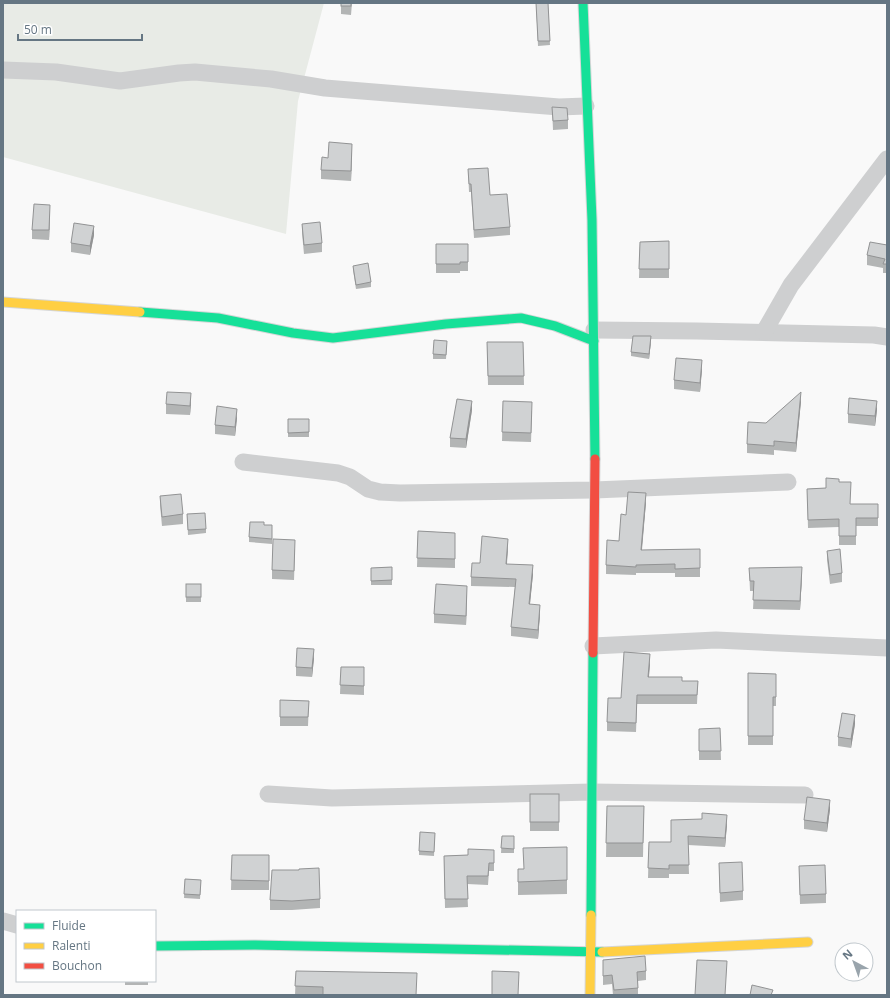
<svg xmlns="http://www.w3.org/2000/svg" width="890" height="998" font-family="'Open Sans',sans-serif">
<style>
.green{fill:#e8ebe6}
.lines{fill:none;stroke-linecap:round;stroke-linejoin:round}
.fast-casing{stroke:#d5d6d7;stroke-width:11}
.slow-casing{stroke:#d5d6d7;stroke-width:11}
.jam-casing{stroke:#d5d6d7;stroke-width:11}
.street{stroke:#cecfd0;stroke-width:17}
.fast{stroke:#16e098;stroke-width:9}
.slow{stroke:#ffcf43;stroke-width:9}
.jam{stroke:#f24e42;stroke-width:9}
.wall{fill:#b3b5b5}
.shaded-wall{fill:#929394}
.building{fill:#d0d2d3;stroke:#929394}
</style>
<rect width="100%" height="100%" fill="#f9f9f9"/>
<!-- green -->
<path class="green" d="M3 3H324L298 101 286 234 3 157Z"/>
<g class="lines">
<defs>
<g id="fast">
<path d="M583 3 592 220 595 459"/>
<path d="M140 312 218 318 293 333 333 338 446 324 521 318 555 326 594 341"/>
<path d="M591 915 593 653"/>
<path d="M155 946 255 945 602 952"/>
</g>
<g id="slow">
<path d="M3 302 140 312"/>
<path d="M602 952 808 942"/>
<path d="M590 995 591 915"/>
</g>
<path id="jam" d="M593 653 595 459"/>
</defs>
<!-- fast casing -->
<use href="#fast" class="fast-casing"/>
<!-- slow casing -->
<use href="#slow" class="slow-casing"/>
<!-- jam casing -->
<use href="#jam" class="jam-casing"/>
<!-- street -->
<g class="street">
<path d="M3 70 56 72 120 81 179 73 195 72 271 79 325 88 559 107 586 106"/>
<path d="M594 330 697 331 874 335 887 337"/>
<path d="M764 332 791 285 887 159"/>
<path d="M243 462 338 473 350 477 368 489 380 492 400 493 594 490 788 482"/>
<path d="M593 646 716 640 887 648"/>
<path d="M268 794 332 798 592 792 805 795"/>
<path d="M3 921 17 925"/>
</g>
<!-- fast -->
<use href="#fast" class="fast"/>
<!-- slow -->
<use href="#slow" class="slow"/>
<!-- jam -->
<use href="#jam" class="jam"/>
</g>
<!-- wall -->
<g class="wall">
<path d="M341 3H352L351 15 341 14Z"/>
<path d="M536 3H548L550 45 538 46Z"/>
<path d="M552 107 568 120V129L553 130Z"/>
<path d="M352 153 351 181 321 179V170L328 158Z"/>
<path d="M468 169 490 195 510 227V235L474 238 471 192H469Z"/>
<path d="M50 215 49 240 32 239V230Z"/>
<path d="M302 224 322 243V252L304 254 302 233Z"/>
<path d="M94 235 90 255 71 252V243Z"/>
<path d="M669 241V278H639L640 242Z"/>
<path d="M436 244H468V271H460V273H436Z"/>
<path d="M887 245V273H883V268L867 265V255Z"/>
<path d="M353 266 371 282V287L356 289 353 270Z"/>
<path d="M651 341 649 359 631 356V352Z"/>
<path d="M487 342H523L524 385H488Z"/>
<path d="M447 345 446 359H433V354Z"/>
<path d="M702 369 700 392 674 389V380Z"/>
<path d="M503 401 532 411 531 442 502 441Z"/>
<path d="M801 401 796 452 774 450V455L747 453V444L766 423Z"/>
<path d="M191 402 190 415 166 414V404Z"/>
<path d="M472 410 466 448 450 447V438Z"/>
<path d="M877 410 875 426 848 423V414Z"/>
<path d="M237 418 235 436 215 434V425Z"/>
<rect x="288" y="419" width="21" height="18"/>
<path d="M839 482 850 504H878V526H856V545H839V527L808 528 807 489 826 488Z"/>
<path d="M160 496 183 514V524L162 526 160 505Z"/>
<path d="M646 502 642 550 700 549V577H675V573H636V575L606 574V565L619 541 626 515Z"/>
<path d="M187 514 206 529V533L188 535Z"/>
<path d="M264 525H272V544L249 542V537Z"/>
<path d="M418 531 455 533V568L417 567Z"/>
<path d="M508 547 507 564 533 574 530 604 540 614 538 639 511 636V627L515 587 471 586V577L480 563Z"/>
<path d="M295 549 294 580 272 579V570Z"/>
<path d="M827 551 842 573V582L830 584 827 560Z"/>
<path d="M392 567V585H371V568Z"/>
<path d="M749 568 802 576 800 610 753 609 754 591H750Z"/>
<rect x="186" y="584" width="15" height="18"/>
<path d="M467 595 466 625 434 623V614Z"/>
<path d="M314 658 312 677 296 676V667Z"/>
<path d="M650 663 649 677 682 681H698L697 704H637L636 732 607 731V722L621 698Z"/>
<path d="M341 667H364V695L340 694Z"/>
<path d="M748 673 776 674V706H773V745H748Z"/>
<path d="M280 700 309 701 308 726H280Z"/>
<path d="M855 724 851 748 838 746V737Z"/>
<path d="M720 728 721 760H699V729Z"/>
<rect x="530" y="794" width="29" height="37"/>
<path d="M607 806H644L643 857H606Z"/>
<path d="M830 809 827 832 804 829V820Z"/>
<path d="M671 820 727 824 725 847 688 845 689 874H669V878H648L649 842H671Z"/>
<path d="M435 833 434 856 419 855V851Z"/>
<path d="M502 836H514V853H501Z"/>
<path d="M494 850V871H489L488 885 467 884 468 907 445 908 444 856 468 855Z"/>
<path d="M232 855H269V890H231Z"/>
<path d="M719 863 743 891V900L720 902Z"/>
<path d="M799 866 826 894V903L800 904Z"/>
<path d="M518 869 567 880V894L518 895Z"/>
<path d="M185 879 201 880 200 899 184 898Z"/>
<path d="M320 899V908L292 910H270V900Z"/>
<path d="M603 960 646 971V980L638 981V995H613L612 984 603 985Z"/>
<path d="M296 971 416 995H295Z"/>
<rect x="125" y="981" width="23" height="4"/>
</g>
<!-- shaded-wall -->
<g class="shaded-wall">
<path d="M352 144V153L351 181V171Z"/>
<path d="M50 205V215L49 240V230Z"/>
<path d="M94 226V235L90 255V246Z"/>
<path d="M651 336V341L649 359V354Z"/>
<path d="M702 360V369L700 392V383Z"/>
<path d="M801 392V401L796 452V443Z"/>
<path d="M191 393V402L190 415V406Z"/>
<path d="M472 401V410L466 448V439Z"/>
<path d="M877 401V410L875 426V416Z"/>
<path d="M237 409V418L235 436V427Z"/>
<path d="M646 493V502L641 558V550Z"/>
<path d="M508 539V547L506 572V564Z"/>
<path d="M533 565V574L529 613V604Z"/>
<path d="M802 567V576L800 610V601Z"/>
<path d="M467 586V595L466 625V616Z"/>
<path d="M540 605V614L538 639V630Z"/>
<path d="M314 649V658L312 677V668Z"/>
<path d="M650 654V663L648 686V677Z"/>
<path d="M855 715V724L851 748V739Z"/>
<path d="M830 800V809L827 832V823Z"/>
<path d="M727 815V824L725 847V838Z"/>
</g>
<!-- building -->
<g class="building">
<rect x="341" y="3" width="10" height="3"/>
<path d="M536 3H548L550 41H538Z"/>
<path d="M552 107 567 108 568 120 553 121Z"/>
<path d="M329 142 352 144 351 171 321 170 322 157 328 158Z"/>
<path d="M488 168 490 195 507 194 510 227 474 230 471 184H469L468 169Z"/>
<path d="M34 204 50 205 49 230H32Z"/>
<path d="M320 222 322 243 304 245 302 224Z"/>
<path d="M74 223 94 226 90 246 71 243Z"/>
<path d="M669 241V269H639L640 242Z"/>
<path d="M870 242 887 245V264H883L885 259 867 255Z"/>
<path d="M436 244H468V262H460V264H436Z"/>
<path d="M368 263 371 282 356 285 353 266Z"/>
<path d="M633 336H651L649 354 631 352Z"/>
<path d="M434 340 447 341 446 355 433 354Z"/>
<path d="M487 342H523L524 376H488Z"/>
<path d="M676 358 702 360 700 383 674 380Z"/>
<path d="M167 392 191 393 190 406 166 404Z"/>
<path d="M801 392 796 443 774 441V446L747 444 748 422 766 423Z"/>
<path d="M849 398 877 401 875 416 848 414Z"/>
<path d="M457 399 472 401 466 439 450 438Z"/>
<path d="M503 401 532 402 531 433 502 432Z"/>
<path d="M217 406 237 409 235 427 215 425Z"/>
<path d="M288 419H309V432L288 433Z"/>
<path d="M826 478 839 479V482H851L850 504H878V518H856V536H839V519L808 520 807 489 826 488Z"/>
<path d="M628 492 646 493 641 550 700 549V568L675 569V564L636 565V567L606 565 607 540 619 541 621 514 626 515Z"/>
<path d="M181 494 183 514 162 517 160 496Z"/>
<path d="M205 513 206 529 188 530 187 514Z"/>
<path d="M250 522H264V525H272V539L249 537Z"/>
<path d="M418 531 455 533V559L417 558Z"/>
<path d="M482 536 508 539 506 564 533 565 529 604 540 605 538 630 511 627 516 579 471 577 472 563H480Z"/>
<path d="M273 539 295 540 294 571 272 570Z"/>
<path d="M840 549 842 573 830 575 827 551Z"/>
<path d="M392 567V580L371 581V568Z"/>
<path d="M802 567 800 601 753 600 754 581H750L749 568Z"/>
<rect x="186" y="584" width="15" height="13"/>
<path d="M436 584 467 586 466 616 434 614Z"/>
<path d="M297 648 314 649 312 668 296 667Z"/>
<path d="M624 652 650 654 648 677H682V681H698L697 695H637L636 723 607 722 608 698H621Z"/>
<path d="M341 667H364V686L340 685Z"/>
<path d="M748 673 776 674V697H773V736H748Z"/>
<path d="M280 700 309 701 308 717H280Z"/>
<path d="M842 713 855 715 851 739 838 737Z"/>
<path d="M720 728 721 751H699V729Z"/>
<rect x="530" y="794" width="29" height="28"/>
<path d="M807 797 830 800 827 823 804 820Z"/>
<path d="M607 806H644L643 843H606Z"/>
<path d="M702 813 727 815 725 838 688 836 689 865H669V869L648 868 649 842H671V820L702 819Z"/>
<path d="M420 832 435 833 434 852 419 851Z"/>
<path d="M502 836H514V849L501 848Z"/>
<path d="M567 847V880L518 882V869H524L523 848Z"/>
<path d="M468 849 494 850V863H489L488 876H467L468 899H445L444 856 468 855Z"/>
<path d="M232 855H269V881L231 880Z"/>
<path d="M742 862 743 891 720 893 719 863Z"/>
<path d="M825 865 826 894 800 895 799 866Z"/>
<path d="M319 868 320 899 292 901 270 900 272 870H299V869Z"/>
<path d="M185 879 201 880 200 895 184 894Z"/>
<path d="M645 956 646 971 637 972 638 988 614 990 612 975 603 976V960Z"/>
<path d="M697 960 727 961 725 995H695Z"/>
<path d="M296 971 417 973 416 995H323V987L295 986Z"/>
<path d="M492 971 519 972 518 995H492Z"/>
<path d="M752 985 773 990 771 995H750Z"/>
</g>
<!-- border -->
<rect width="890" height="998" fill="none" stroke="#657683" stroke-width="8"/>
<!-- legend -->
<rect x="16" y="910" width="140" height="72" fill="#ffffff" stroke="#c1c8cd"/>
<rect x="24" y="923" width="20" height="6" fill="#16e098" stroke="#c1c8cd"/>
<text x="52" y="930" font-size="12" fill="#657683">Fluide</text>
<rect x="24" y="943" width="20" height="6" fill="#ffcf43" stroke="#c1c8cd"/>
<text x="52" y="950" font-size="12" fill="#657683">Ralenti</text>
<rect x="24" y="963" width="20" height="6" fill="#f24e42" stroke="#c1c8cd"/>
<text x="52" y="970" font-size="12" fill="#657683">Bouchon</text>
<!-- north arrow -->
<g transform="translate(854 962) rotate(319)"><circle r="19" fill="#ffffff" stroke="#c1c8cd"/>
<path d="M0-3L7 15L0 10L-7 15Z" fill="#99a4ac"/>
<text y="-6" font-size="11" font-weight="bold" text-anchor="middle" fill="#657683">N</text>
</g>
<!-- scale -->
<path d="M18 34v6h124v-6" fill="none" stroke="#657683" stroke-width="2"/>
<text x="24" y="34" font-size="12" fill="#657683" stroke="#ffffff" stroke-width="3" paint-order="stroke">50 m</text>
</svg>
